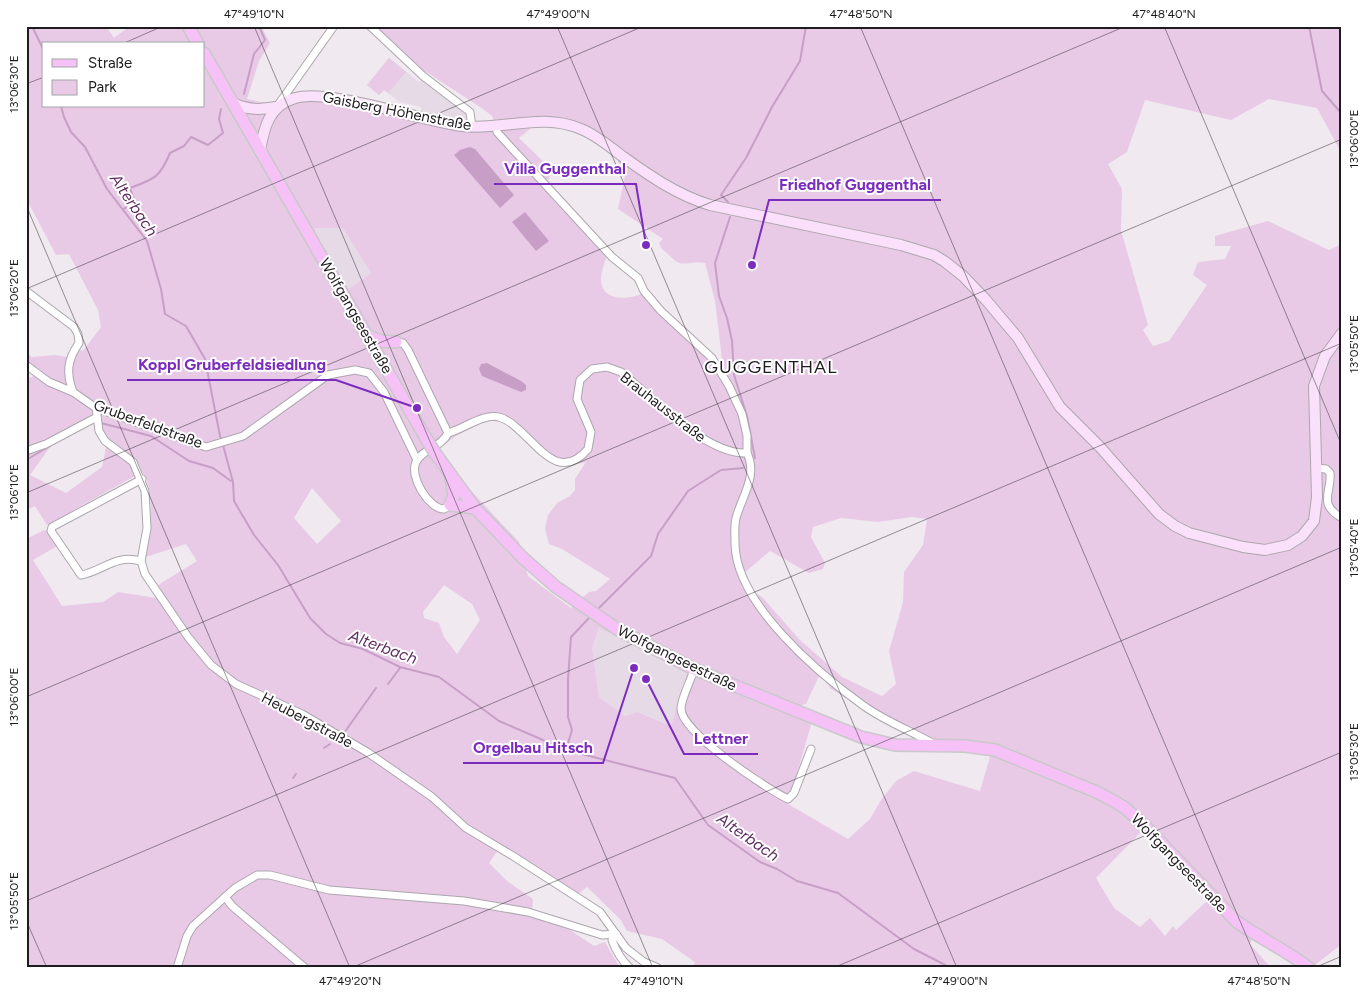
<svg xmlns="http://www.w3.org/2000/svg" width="1368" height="994" font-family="Figtree,sans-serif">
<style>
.built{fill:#e7dae7}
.green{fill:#e8cae7;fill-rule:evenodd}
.water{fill:#c79fc6}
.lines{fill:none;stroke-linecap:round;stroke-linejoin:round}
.stream{stroke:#c79fc6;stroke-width:2}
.street-casing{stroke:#ada6ad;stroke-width:9}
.secondary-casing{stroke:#ada6ad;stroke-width:12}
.primary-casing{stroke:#c9c9c9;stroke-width:14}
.street{stroke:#fff;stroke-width:7}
.secondary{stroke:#fae0fa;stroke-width:10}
.primary{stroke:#f5c1f6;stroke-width:11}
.primary-bridge-casing{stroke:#c9c9c9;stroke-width:14;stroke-linecap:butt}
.primary-bridge{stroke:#f5c1f6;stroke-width:11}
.ticks{fill:none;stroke:#1f1c1f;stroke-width:1;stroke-opacity:0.45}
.labels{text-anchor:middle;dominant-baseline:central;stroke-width:4;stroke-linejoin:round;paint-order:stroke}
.street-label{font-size:15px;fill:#1f1c1f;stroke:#fff}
.water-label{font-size:16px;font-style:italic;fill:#5e2d5f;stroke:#fff}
.quarter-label{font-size:18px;letter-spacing:1px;fill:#1f1c1f;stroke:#fff}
.leader{fill:none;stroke:#7b2cbf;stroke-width:2}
.callout-dot{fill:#7b2cbf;stroke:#fff;stroke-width:2}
.callout-label{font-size:16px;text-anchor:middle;font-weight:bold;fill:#7b2cbf;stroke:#fff;stroke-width:4;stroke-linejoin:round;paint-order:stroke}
.neatline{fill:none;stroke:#1f1c1f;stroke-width:2}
.ticks-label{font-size:12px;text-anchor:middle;fill:#1f1c1f}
</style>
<rect width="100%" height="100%" fill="#f0e9f0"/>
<!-- built -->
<g class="built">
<path d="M389 58 419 82 422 79 463 110 467 114 468 120 464 122 421 114V107L399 102 384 90 379 95 367 85Z"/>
<path d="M343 227 371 273 350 288 336 290 316 257 315 228Z"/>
<path d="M599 628 688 671 671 726 639 712 625 716 599 697 592 648Z"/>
</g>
<!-- green -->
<g class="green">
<path d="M26 26H106L114 38 130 26H263L262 28 270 43 259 61 247 99 267 103 311 93 464 122H494L492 116 483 109 420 68 417 64 411 67 368 26H1342V154L1317 108 1269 99 1231 120 1145 100 1127 152 1108 164 1122 189 1121 230 1148 325 1143 330 1153 346 1169 341 1207 285 1193 275 1198 262 1225 259 1231 246H1215V236L1268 221 1329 250 1342 244V944L1311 968 1252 939 1250 944 1271 968H693L695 962 662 939 627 931 620 919 587 887 578 894 501 846 489 863 507 881 533 899 532 912 570 930 594 946 605 942 620 968H26V539L44 530 50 532 59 545 33 560 62 606 103 602 118 592 157 598 155 587 197 561 186 544 146 557C149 534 157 490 142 472L47 525 35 506 26 510V380L42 371 26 362V352L32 357 55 355 73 358 79 349 83 351 101 327 98 310 69 254 56 255 26 198ZM44 44H204V106H44ZM545 117 610 144 625 176 618 209 663 239 659 243C661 250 665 251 669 255 684 271 687 259 705 263L715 301 724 375 643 293C629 300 601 302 601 279 601 272 605 262 607 255L543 182 549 179 551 169 519 138ZM315 228H343L371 273 350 288 336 290 316 257ZM93 416 108 438 102 467 66 493 30 475 50 447 55 437ZM487 420 505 423 542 457 564 467 586 462 575 479V490L570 496 557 503 548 515 545 529 549 544 562 549 610 579 596 591 589 592 571 608 528 576 519 542 460 479 440 448 456 436ZM312 488 341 521 317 544 294 518ZM912 517 927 519 923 545 904 572 903 602 889 651 896 684 882 696 842 677 800 640 762 597 752 591 743 574 770 551 809 573 823 569 825 563 811 537 813 527 841 518 878 522ZM444 585 472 604 480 620 457 654 444 637 439 623 424 618 423 612ZM599 628 688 671 671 726 638 712 625 716 599 697 592 648ZM820 674 831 689 876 715 875 718 924 739 994 743 980 791 914 771 896 781 881 800 870 819 848 839 788 804 811 725 796 706 806 704ZM1144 829 1207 901 1176 930 1173 926 1165 936 1150 918 1140 927 1114 908 1096 878Z"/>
<path d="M389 58 406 72 388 93 384 90 379 95 367 85Z"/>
</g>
<!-- water -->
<g class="water">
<path d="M470 147 475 149 514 195 500 208 454 155 460 150Z"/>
<path d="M525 212 549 241 536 251 512 222Z"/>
<path d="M487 363 521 381 526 385V390L521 392 482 376 479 369 481 364Z"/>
</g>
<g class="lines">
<!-- stream -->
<g class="stream">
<path d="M32 26 44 51"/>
<path d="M1309 26 1322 91 1342 114"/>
<path d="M244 94 254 54 265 40 259 26"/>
<path d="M61 106 64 117 71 132 85 147 107 189 147 241 161 289 165 314 186 326 205 359 221 441"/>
<path d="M728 202 721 195 746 158 772 107 800 61 806 26"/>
<path d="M124 209 134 200 130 188C155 179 160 177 170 153L184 146 191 137 208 145 223 133 219 119 221 109"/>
<path d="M730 217 715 263 719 296 727 318 732 341 734 375 747 416 755 458"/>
<path d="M101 423 151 436 189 461 213 468 231 481"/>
<path d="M223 445 233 482 234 501 254 535 278 565 310 618 326 634 340 643 363 649 400 667 439 677 499 721 566 750 675 778 708 825 760 862 777 869 797 881 838 893 914 949 951 968"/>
<path d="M26 460 50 446"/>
<path d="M598 609 651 556 658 534 688 491 721 470 743 468"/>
<path d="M388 684 400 668"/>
<path d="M344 733 376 688"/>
<path d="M324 748 330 744"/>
<path d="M566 750 572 730 568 717V679L571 637 589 618"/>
<path d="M293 778 296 774"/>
</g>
<defs>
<g id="street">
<path d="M370 26 423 76 470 112 472 127"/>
<path d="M278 105 334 26"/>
<path d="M26 291 74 327 78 334 79 343C67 360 66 373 73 392"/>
<path d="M396 342 403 343 408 350 448 433C442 447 422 449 416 462 409 477 429 509 444 509L450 505"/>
<path d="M26 365 49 382 73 392 96 408 206 447 243 436 328 375 355 370 369 373 384 392 417 460"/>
<path d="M96 408 99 431 105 441 133 462 145 491 147 528 141 561 145 574 188 637 211 665 236 684 302 714 367 752 432 797 466 828 513 856 600 912 626 948 644 962 658 968"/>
<path d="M448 433C463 429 484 413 499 417 530 426 553 490 588 449L591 432 577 399 580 380 592 369 607 367 621 372C652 397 706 455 747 453V436L742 414 729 386 712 358 661 311 644 291 638 278 612 257 506 142 497 132 496 126"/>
<path d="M26 451 46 444 97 417"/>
<path d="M747 453C758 476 742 496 736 518 734 526 735 536 735 544 736 604 819 674 864 706 885 721 911 731 934 744"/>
<path d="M1316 468 1326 469 1330 473C1332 492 1317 504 1342 518"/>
<path d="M141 561C114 554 104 571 81 575L51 531 52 527 142 479"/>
<path d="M694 669C691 681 681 698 681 709 682 733 767 789 788 799L794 793 811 749"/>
<path d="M225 897 232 906 305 968"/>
<path d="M616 934 612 940C616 951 621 960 630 968"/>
<path d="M177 968 187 936 193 926 235 888 257 875H270L329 890 464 901 528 912 602 935 616 934"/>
</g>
<g id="secondary">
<path d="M233 103C248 110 260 110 276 107"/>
<path d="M260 151C264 127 269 106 295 98 329 88 422 121 462 126 502 131 541 112 581 129 596 135 609 146 622 156 650 176 677 195 710 205L901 245 934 255 944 261 963 276 986 300 1018 338 1060 407 1100 447 1159 514 1175 526 1189 533 1243 547 1265 550 1288 545 1302 536 1314 521 1317 497 1314 386 1325 356 1342 333"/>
</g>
<g id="primary">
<path d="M188 26 198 44"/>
<path d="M204 53 427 440"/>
<path d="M368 336 381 341 396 342"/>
<path d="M435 453 475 508 523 558 556 587 617 629 694 669 861 737 895 745 965 746 995 750 1099 793 1124 807 1146 827 1236 921C1259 938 1286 950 1309 968"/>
<path d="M451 478 454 495 450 505 475 508"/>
</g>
</defs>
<!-- street casing -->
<use href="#street" class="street-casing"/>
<!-- secondary casing -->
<use href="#secondary" class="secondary-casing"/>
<!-- primary casing -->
<use href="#primary" class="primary-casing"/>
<!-- street -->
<use href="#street" class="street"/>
<!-- secondary -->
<use href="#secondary" class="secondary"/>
<!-- primary -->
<use href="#primary" class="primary"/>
<defs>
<path id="primary-bridge" d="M427 440 435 453"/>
</defs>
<!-- primary-bridge casing -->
<use href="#primary-bridge" class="primary-bridge-casing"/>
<!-- primary-bridge -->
<use href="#primary-bridge" class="primary-bridge"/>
</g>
<!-- ticks -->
<path class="ticks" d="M254 26 653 968M557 26 957 968M860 26 1260 968M1164 26 1342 446M122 44 163 26M26 84 44 77M26 205 350 968M26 289 644 26M26 493 1126 26M26 697 1342 139M26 901 1342 343M26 920 47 968M351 968 1342 547M833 968 1342 752M1314 968 1342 956"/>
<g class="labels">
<!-- street labels -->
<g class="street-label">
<text transform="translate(397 111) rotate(11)">Gaisberg Höhenstraße</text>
<text transform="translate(356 316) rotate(60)">Wolfgangseestraße</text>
<text transform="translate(663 407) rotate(38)">Brauhausstraße</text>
<text transform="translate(148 424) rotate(20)">Gruberfeldstraße</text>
<text transform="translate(677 658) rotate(26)">Wolfgangseestraße</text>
<text transform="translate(307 720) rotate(28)">Heubergstraße</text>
<text transform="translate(1179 863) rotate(46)">Wolfgangseestraße</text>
</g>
<!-- water labels -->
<g class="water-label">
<text transform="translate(134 205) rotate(56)">Alterbach</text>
<text transform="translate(383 647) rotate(20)">Alterbach</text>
<text transform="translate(748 837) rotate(35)">Alterbach</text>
</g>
<!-- quarter labels -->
<g class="quarter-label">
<text x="771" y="367">GUGGENTHAL</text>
</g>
</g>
<!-- callouts -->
<path class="leader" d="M646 245L636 184H494M752 265L769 200H941M417 408L336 380H127M646 679L684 754H758M634 668L603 763H463"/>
<g class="callout-dot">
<circle cx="646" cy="245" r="5"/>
<circle cx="752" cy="265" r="5"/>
<circle cx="417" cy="408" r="5"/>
<circle cx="646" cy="679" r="5"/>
<circle cx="634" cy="668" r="5"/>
</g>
<g class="callout-label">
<text x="565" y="174">Villa Guggenthal</text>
<text x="855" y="190">Friedhof Guggenthal</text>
<text x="232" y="370">Koppl Gruberfeldsiedlung</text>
<text x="721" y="744">Lettner</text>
<text x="533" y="753">Orgelbau Hitsch</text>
</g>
<!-- border -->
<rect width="1368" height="994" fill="none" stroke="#ffffff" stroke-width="55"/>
<!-- legend -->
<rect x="42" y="42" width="162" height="65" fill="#ffffff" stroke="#a5a4a5"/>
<rect x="52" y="59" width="25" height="8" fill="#f5c1f6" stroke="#a5a4a5"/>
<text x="88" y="68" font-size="15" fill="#1f1c1f">Straße</text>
<rect x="52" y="80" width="25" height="15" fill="#e8cae7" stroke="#a5a4a5"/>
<text x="88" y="92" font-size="15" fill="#1f1c1f">Park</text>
<rect x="28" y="28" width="1312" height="938" class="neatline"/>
<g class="ticks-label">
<text x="254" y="18">47°49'10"N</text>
<text x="558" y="18">47°49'00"N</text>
<text x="861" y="18">47°48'50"N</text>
<text x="1164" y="18">47°48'40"N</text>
<text transform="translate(14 84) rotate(-90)" y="4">13°06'30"E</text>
<text transform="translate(1354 139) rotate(-90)" y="4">13°06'00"E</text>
<text transform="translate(14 288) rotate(-90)" y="4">13°06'20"E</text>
<text transform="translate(1354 344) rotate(-90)" y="4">13°05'50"E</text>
<text transform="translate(14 492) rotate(-90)" y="4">13°06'10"E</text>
<text transform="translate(1354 548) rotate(-90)" y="4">13°05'40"E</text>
<text transform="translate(14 697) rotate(-90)" y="4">13°06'00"E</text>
<text transform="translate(1354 752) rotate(-90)" y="4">13°05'30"E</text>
<text transform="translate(14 901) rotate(-90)" y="4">13°05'50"E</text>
<text x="350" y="985">47°49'20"N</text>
<text x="653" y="985">47°49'10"N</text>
<text x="956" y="985">47°49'00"N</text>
<text x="1259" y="985">47°48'50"N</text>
</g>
</svg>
